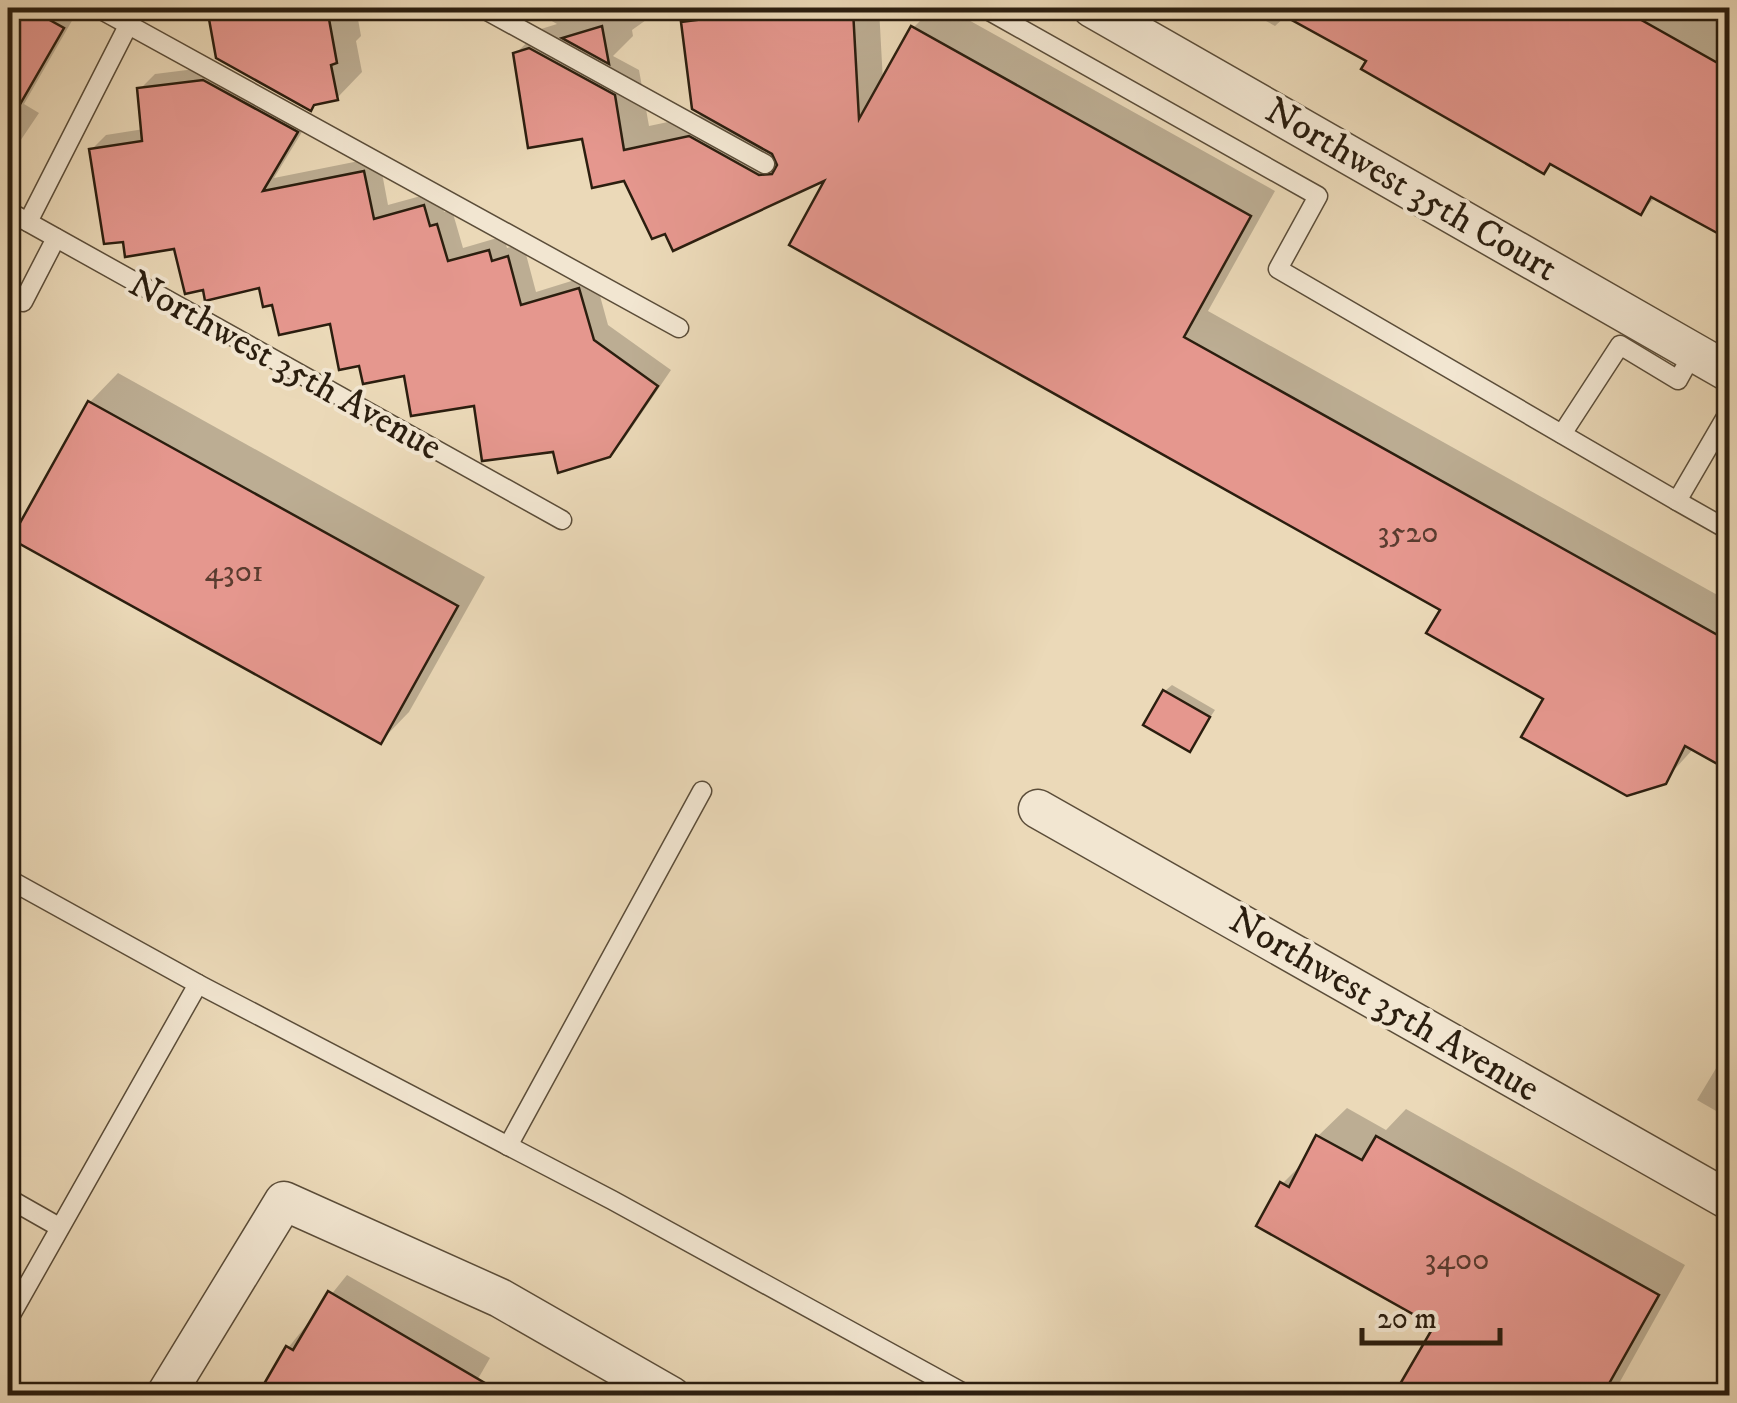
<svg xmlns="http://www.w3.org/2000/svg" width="1737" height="1403" font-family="'IM FELL DW Pica',serif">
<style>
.shadow{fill:#0003}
.building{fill:#e5978e;stroke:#2b1e0f;stroke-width:2.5}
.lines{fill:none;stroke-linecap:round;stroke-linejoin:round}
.service-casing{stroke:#5b4d39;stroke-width:21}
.minor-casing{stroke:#5b4d39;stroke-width:41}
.service{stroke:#f2e6d1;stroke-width:18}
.minor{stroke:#f2e6d1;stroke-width:38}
.labels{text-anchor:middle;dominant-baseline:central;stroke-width:8;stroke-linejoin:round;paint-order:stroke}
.number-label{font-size:32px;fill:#5a3c2f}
.street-label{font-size:38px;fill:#2b1e0f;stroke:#f2e6d1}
</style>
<rect width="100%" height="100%" fill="#ebd9b8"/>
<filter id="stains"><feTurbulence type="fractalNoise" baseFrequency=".002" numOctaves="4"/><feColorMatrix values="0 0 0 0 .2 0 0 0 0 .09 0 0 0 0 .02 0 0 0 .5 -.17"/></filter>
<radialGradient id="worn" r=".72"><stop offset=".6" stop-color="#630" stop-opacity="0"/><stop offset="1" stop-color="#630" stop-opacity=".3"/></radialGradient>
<!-- shadow -->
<g class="shadow">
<path d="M8 8H69L77 12 24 104 39 113 8 159Z"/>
<path d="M209 8H356L361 36 356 41 362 72 337 98 218 57Z"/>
<path d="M529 8H663L632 30 633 36 613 56 639 70 649 126 706 114 694 108 682 8H879L883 82 913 28 933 8H947L1275 191 1208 311 1730 602V768L1694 748 1664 781 1546 698 1444 609 830 175 666 230 625 178 584 136 515 54 541 29 557 24Z"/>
<path d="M1242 8H1694L1730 27V223L1656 197 1641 212 1552 162 1544 171 1369 60 1288 14 1275 26Z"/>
<path d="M219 66 311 117 274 178 379 157 388 205 439 191 444 212 452 210 463 248 504 236 507 248 523 243 536 292 594 274 608 325 671 370 622 442 606 458 560 470 554 450 476 403 406 373 361 363 332 321 274 302 261 285 205 287 176 246 91 150 106 135 144 129 140 89 155 74Z"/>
<path d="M118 373 485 577 409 712 381 741 90 402Z"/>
<path d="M1172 685 1215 710 1189 749 1165 691Z"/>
<path d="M1730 1045V1119L1697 1100Z"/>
<path d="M1347 1108 1386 1130 1406 1109 1685 1265 1612 1396H1396L1437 1325 1282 1184 1305 1161 1318 1136Z"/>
<path d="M347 1275 490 1358 468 1396H260L288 1348Z"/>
</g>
<!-- building -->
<g class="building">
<path d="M8 8H28L64 28 8 125Z"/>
<path d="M207 8H247L249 17 296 8H327L337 63 331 65 338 100 314 105 311 111 216 58Z"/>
<path d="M694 8H850L853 10 859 119 911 26 1251 216 1184 337 1730 642V771L1685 746 1666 784 1627 796 1521 737 1543 699 1426 633 1440 610 789 245 824 181 673 251 665 234 652 239 624 181 592 188 582 139 528 148 513 53 529 48 615 95 624 150 689 136 759 175 772 174 777 165 772 154 692 109 681 22 697 20Z"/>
<path d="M1270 8H1620L1730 70V240L1651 197 1641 215 1550 164 1544 174 1361 69 1366 61Z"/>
<path d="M602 26 609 64 562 38Z"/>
<path d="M203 80 298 132 263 191 364 171 374 219 424 205 430 226 437 224 448 261 489 250 492 261 508 256 521 305 579 288 594 340 658 386 610 457 558 473 553 452 482 461 474 406 411 416 404 376 363 384 359 366 339 370 330 324 279 335 272 305 263 307 259 288 205 301 203 290 185 294 174 249 125 257 123 242 104 244 89 149 142 141 137 88Z"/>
<path d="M88 401 458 606 381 744 11 539Z"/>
<path d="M1163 690 1210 717 1190 752 1143 725Z"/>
<path d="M1316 1135 1362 1160 1376 1136 1659 1295 1602 1396H1393L1434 1326 1256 1226 1280 1182 1289 1187Z"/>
<path d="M328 1291 507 1396H257L286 1346 293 1350Z"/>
</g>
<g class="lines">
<defs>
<g id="service">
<path d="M98 8 679 328"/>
<path d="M482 8 765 164"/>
<path d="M984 8 1318 196 1278 269 1677 501 1730 410"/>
<path d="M8 211 562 520"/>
<path d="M28 222 137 8"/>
<path d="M23 302 56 238"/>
<path d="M1562 434 1620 345 1678 380 1693 353"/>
<path d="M1677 501 1730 531"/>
<path d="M8 879 198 984 8 1320"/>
<path d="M198 984 612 1200 969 1396"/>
<path d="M508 1146 702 791"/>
<path d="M8 1198 59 1227"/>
</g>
<g id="minor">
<path d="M1092 8 1730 373"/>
<path d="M1038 809 1730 1201"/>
<path d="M165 1396 284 1201 500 1298 671 1396"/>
</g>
</defs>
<!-- service casing -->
<use href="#service" class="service-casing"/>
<!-- minor casing -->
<use href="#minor" class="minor-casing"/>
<!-- service -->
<use href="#service" class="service"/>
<!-- minor -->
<use href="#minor" class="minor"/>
</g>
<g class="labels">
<!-- number labels -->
<g class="number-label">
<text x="1408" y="533">3520</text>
<text x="234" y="572">4301</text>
<text x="1457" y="1260">3400</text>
</g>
<!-- street labels -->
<g class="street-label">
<text transform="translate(1411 190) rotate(30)">Northwest 35th Court</text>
<text transform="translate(285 366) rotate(29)">Northwest 35th Avenue</text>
<text transform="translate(1384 1005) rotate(30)">Northwest 35th Avenue</text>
</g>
</g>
<!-- margin -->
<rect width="1737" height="1403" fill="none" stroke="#ebd9b8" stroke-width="40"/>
<rect x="10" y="10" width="1717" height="1383" fill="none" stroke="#2b1e0f" stroke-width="5"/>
<rect x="20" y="20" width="1697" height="1363" fill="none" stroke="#2b1e0f" stroke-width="2.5"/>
<!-- scale -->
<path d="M1362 1328v15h138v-15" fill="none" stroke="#2b1e0f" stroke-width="5"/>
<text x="1377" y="1328" font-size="30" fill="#2b1e0f" stroke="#f2e6d1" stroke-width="8" paint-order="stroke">20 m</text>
<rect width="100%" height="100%" filter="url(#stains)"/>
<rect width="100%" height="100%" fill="url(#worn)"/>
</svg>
